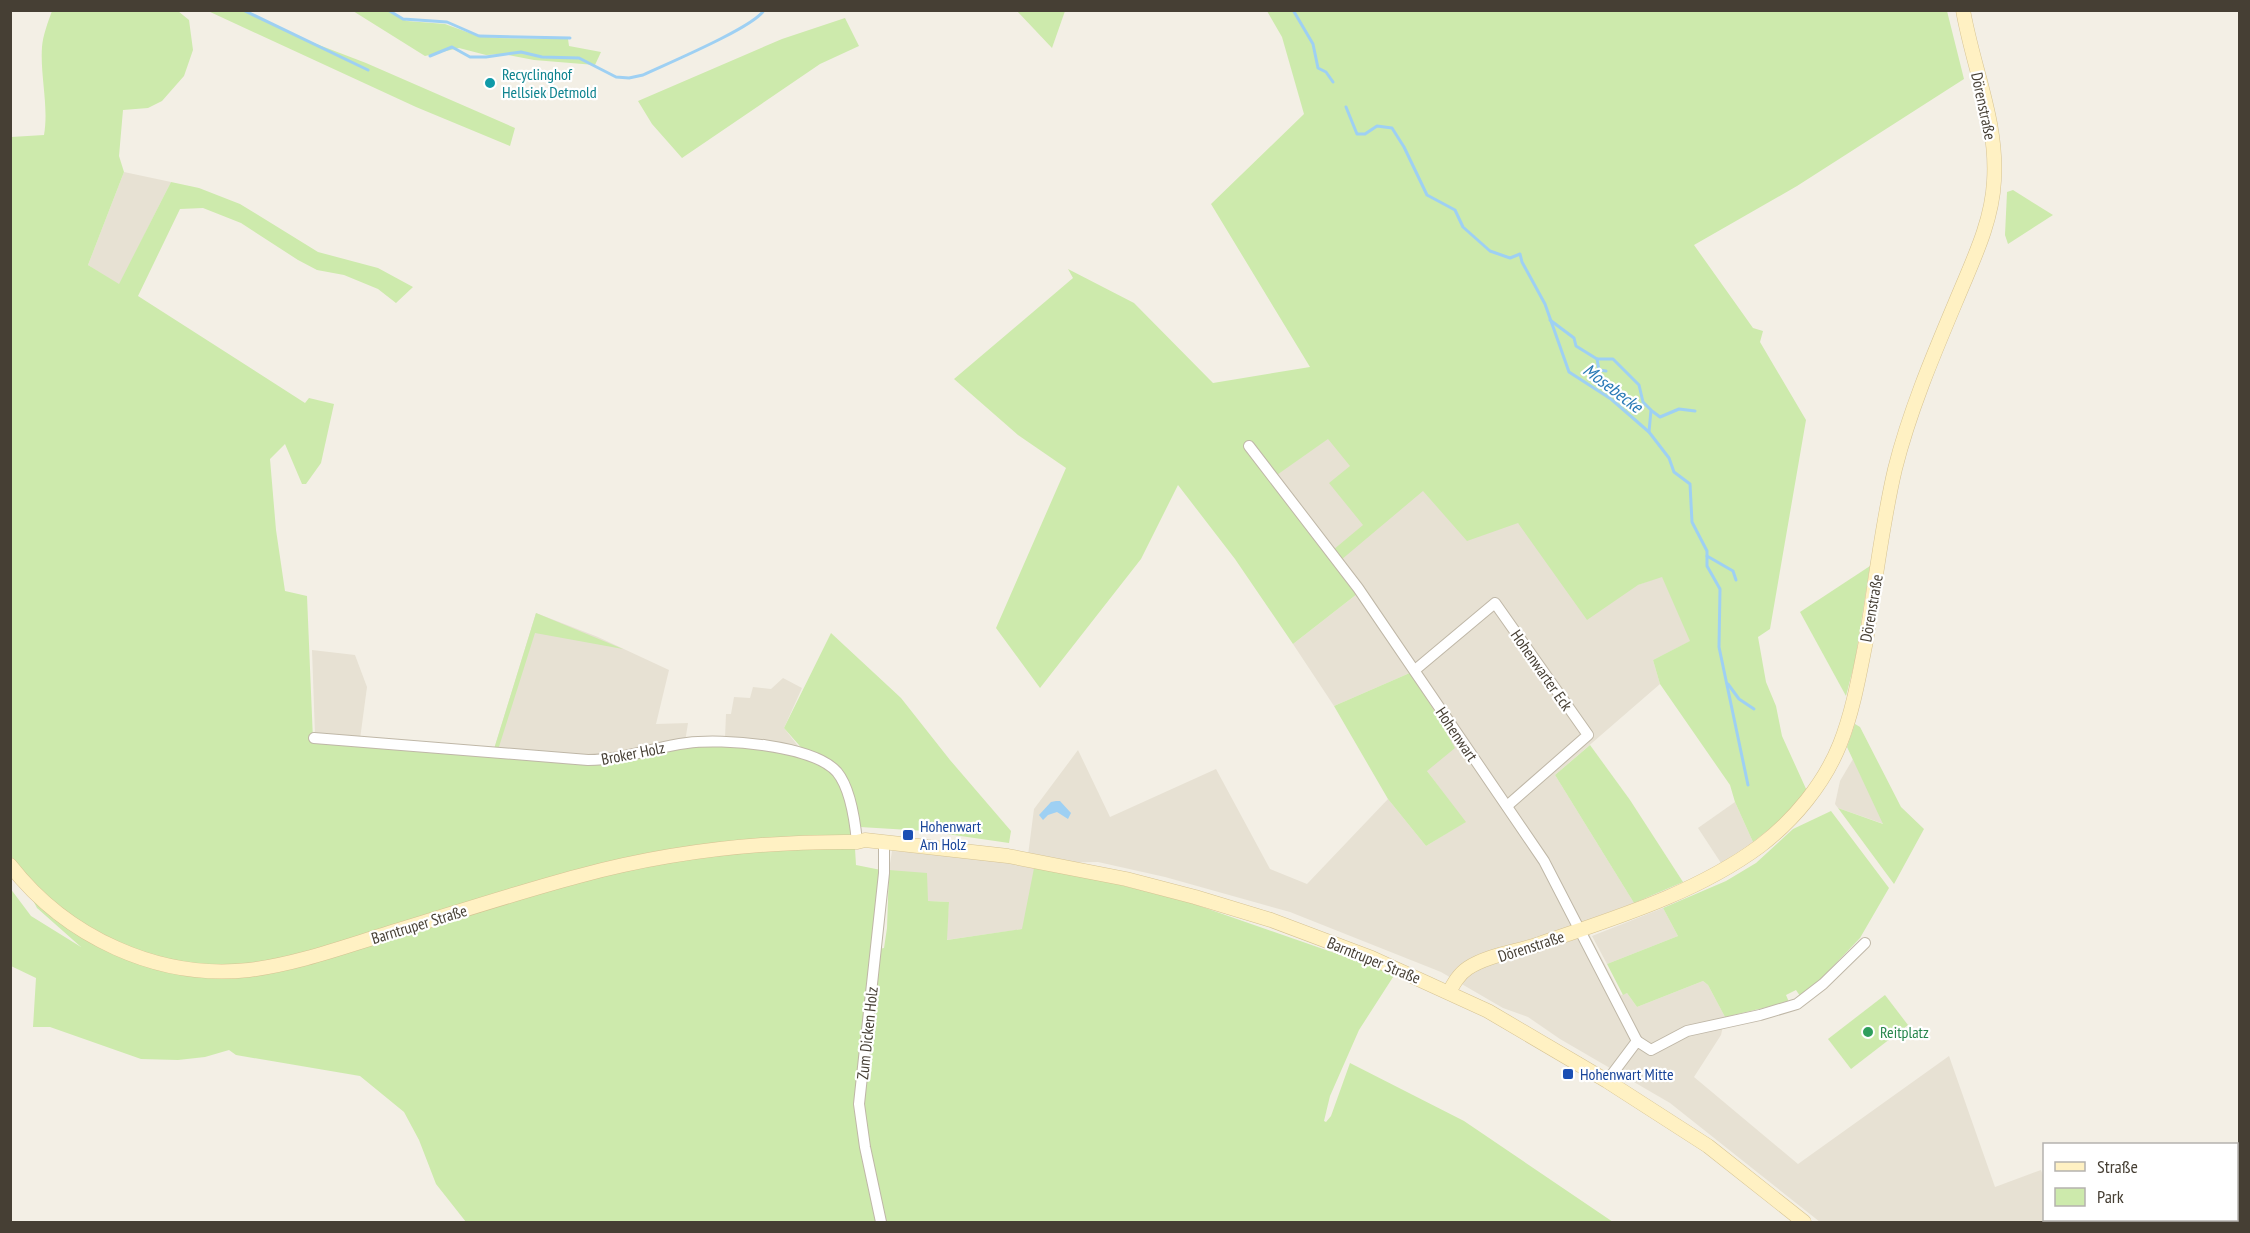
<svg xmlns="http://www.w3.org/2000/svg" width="2250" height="1233" font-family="'PT Sans Narrow',sans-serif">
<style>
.residential{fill:#e7e1d3}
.green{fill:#cdeaac}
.water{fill:#9ed0f3}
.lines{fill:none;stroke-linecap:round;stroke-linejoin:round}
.stream{stroke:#9ed0f3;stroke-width:3}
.street-casing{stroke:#bfb7a7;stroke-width:12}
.secondary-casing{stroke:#d6c393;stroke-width:15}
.street{stroke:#fff;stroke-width:10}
.secondary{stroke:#fff1c3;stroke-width:14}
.culture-dot{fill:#0f9aa8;stroke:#fff;stroke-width:2}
.transit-dot{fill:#1a4fb4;stroke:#fff;stroke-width:2}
.leisure-dot{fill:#2e9e5b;stroke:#fff;stroke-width:2}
.labels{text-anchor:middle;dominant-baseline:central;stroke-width:4.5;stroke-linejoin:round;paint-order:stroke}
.culture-label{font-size:16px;fill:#0d838f;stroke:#fff;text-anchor:start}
.street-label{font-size:16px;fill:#463f34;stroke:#fff}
.transit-label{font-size:16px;fill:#164399;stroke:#fff;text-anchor:start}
.leisure-label{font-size:16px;fill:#27864d;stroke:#fff;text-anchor:start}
.water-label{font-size:18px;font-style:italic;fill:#297ab6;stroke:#fff}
</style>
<rect width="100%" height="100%" fill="#f3efe5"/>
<!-- residential -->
<g class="residential">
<path d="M124 172 171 182 119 285 88 265Z"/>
<path d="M1357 418 1518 523 1638 585 1662 576 1691 641 1653 660 1660 684 1555 775 1634 903 1585 921 1590 936 1621 995 1627 993 1637 1007 1703 981 1708 985 1725 1017 1721 1035 1694 1077 1798 1164 1949 1056 1995 1187 2041 1170 2044 1178V1220H2062L2063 1222H1820L1670 1103 1560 1039 1528 1017 1503 1008 1441 972 1290 912 1165 877 1098 862 1036 863 1023 929 946 940 949 902 928 901 889 870 892 851 950 853 1027 863 1034 809 1078 750 1110 817 1216 769 1270 869 1307 884 1388 799 1426 846 1465 822 1427 771 1412 672 1334 706 1293 644 1357 594 1273 477Z"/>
<path d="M536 613 598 637 669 670 656 724 688 723 685 742 608 758 494 749Z"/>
<path d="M312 650 355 655 367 687 360 739 315 735Z"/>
<path d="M783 678 802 688 784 728 802 751 725 738 726 714H731L734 697 750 698 753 687 771 689Z"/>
<path d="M1853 759 1884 824 1838 808 1835 804 1840 781Z"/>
<path d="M1735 802 1753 842 1721 863 1698 828Z"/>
<path d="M1663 908 1678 936 1607 964 1592 936Z"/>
</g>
<!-- green -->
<g class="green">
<path d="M52 11H178L189 20 193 50 184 76 162 101 148 108 123 110 119 156 124 172 88 265 119 284 171 182 199 188 240 204 318 252 378 268 413 287 396 303 378 289 344 275 317 270 298 260 241 223 203 208 180 209 138 296 305 403 309 398 334 404 321 463 306 484H302L285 444 270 459 276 530 285 591 307 596 313 740 589 762 685 744 777 750 823 765 838 778 854 832 856 865 886 871 879 949 884 948 887 928 889 870 927 873 928 901 949 902 947 940 1022 929 1035 863 1191 903 1395 974 1359 1030 1330 1096 1324 1121 1326 1122 1331 1116 1350 1063 1464 1121 1613 1222H466L436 1184 419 1140 404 1112 360 1076 236 1055 229 1050 205 1057 178 1060 141 1059 50 1027H33L36 978 11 966 10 888 31 916 81 947 37 908 11 858V137L44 135C49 106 40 76 42 47 43 35 48 22 52 11Z"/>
<path d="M208 11H247L306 40 366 63 515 128 510 146 416 107Z"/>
<path d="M353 11H388L407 21 445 24 475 35 496 38 568 39 569 46 601 52 595 65 534 60 503 54 486 55 459 48 425 56Z"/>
<path d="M1017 11H1065L1052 48Z"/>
<path d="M1267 11H1947L1964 79 1797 186 1694 245 1753 328 1763 331 1760 342 1806 420 1770 629 1758 637 1766 682 1776 706 1782 736 1807 791 1782 819 1753 842 1735 802 1730 785 1660 684 1653 660 1690 641 1662 577 1638 585 1587 620 1518 523 1467 541 1423 491 1341 560 1333 550 1363 525 1329 483 1350 466 1328 439 1274 477 1357 594 1293 644 1235 559 1178 485 1141 559 1040 688 996 628 1066 468 1018 435 954 379 1073 278 1068 269 1134 303 1213 383 1310 367 1211 204 1304 114 1282 37Z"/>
<path d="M845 18 859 46 820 64 682 158 652 124 638 101 782 39Z"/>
<path d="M2013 190 2053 215 2008 244 2005 235 2007 192Z"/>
<path d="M1870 566 1855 661 1846 696 1800 612Z"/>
<path d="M536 613 623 649 535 633 498 750 494 749Z"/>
<path d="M831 633 901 698 950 760 1011 831 1009 843 926 831 860 827 846 783 806 753 784 728Z"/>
<path d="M1412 672 1455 748 1427 771 1466 822 1426 846 1388 799 1334 706Z"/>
<path d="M1855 724 1860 727 1901 807 1924 829 1894 884 1838 808 1883 824 1847 747Z"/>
<path d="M1590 745 1630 800 1683 882 1634 903 1555 775Z"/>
<path d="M1831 811 1889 888 1860 938 1817 983 1800 996 1796 990 1786 995 1789 1002 1725 1017 1708 985 1703 981 1637 1007 1627 993 1623 995 1607 964 1678 936 1663 908 1726 881 1756 863 1793 829Z"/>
<path d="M1885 995 1908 1025 1851 1069 1828 1039Z"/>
</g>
<!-- water -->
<path class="water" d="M1056 801H1060L1071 813 1068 819 1057 812 1048 815 1043 820 1039 815 1051 802Z"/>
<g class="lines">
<!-- stream -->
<g class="stream">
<path d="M243 10 368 70"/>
<path d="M388 10 403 19 447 22 479 36 570 38"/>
<path d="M1293 10 1313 44 1318 68 1326 72 1333 82"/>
<path d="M430 56 452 47 470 57H486L521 52 542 57 579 58 616 77 629 78 643 75C664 65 755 27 764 10"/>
<path d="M1346 107 1357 134H1365L1377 126 1392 128 1404 147 1427 195 1455 210 1463 227 1490 251 1510 258 1520 254 1522 262 1545 304 1569 372 1611 399 1649 432 1669 458 1674 472 1690 484 1692 522 1707 551V566L1720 589 1719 647 1748 785"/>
<path d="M1550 320 1574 338 1576 346 1597 359H1613L1639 385 1643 402 1651 410 1649 432"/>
<path d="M1597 359 1599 370 1606 371"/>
<path d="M1652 411 1660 417 1679 409 1695 411"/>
<path d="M1707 556 1733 571 1736 580"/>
<path d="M1728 684 1739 699 1754 709"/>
</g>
<defs>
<g id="street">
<path d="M1249 446 1358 588 1544 861 1637 1041"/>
<path d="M1415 670 1495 603 1588 735 1507 806"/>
<path d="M314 738 588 760C623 760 654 747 687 743 722 738 813 745 837 772 851 789 855 821 857 842"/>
<path d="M1607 1081 1637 1041 1651 1050 1687 1031 1760 1015 1797 1004 1823 984 1865 943"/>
<path d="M881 1222 865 1147 859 1104 884 873V843"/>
</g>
<g id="secondary">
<path d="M10 865C66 937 158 980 249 970 297 964 343 947 389 933 452 914 515 893 579 876 671 851 763 841 857 842L865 840 1008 856 1126 879 1195 897 1271 920 1372 958 1488 1011 1607 1081 1708 1146 1804 1222"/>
<path d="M1449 992C1454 983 1459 974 1468 968 1488 955 1516 952 1539 944 1614 918 1695 894 1760 846 1794 820 1824 784 1840 744 1853 711 1859 676 1866 641 1875 585 1882 524 1895 469 1910 409 1935 351 1959 294 1974 258 1992 221 1994 181 1998 122 1973 68 1963 10"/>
</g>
</defs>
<!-- street casing -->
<use href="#street" class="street-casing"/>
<!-- secondary casing -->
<use href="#secondary" class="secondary-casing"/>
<!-- street -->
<use href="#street" class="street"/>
<!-- secondary -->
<use href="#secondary" class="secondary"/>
</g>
<!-- markers -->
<circle class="culture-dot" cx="490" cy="83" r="6"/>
<g class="transit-dot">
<rect x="902" y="829" width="12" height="12" rx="3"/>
<rect x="1562" y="1068" width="12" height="12" rx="3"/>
</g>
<circle class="leisure-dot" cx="1868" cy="1032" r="6"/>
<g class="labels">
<!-- culture labels -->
<g class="culture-label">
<text x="502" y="74">Recyclinghof<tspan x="502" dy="18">Hellsiek Detmold</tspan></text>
</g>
<!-- street labels -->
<g class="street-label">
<text transform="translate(1984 106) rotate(78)">Dörenstraße</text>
<text transform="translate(1871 608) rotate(-80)">Dörenstraße</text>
<text transform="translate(1542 670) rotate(55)">Hohenwarter Eck</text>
<text transform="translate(1457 734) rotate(56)">Hohenwart</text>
<text transform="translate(633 753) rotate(-11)">Broker Holz</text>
<text transform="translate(419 924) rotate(-17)">Barntruper Straße</text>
<text transform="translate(1531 946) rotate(-18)">Dörenstraße</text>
<text transform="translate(1374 960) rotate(22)">Barntruper Straße</text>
<text transform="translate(867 1033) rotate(-84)">Zum Dicken Holz</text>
</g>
<!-- transit labels -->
<g class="transit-label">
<text x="920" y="826">Hohenwart<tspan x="920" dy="18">Am Holz</tspan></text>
<text x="1580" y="1074">Hohenwart Mitte</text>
</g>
<!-- leisure labels -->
<g class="leisure-label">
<text x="1880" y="1032">Reitplatz</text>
</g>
<!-- water labels -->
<g class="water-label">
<text transform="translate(1613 388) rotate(37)">Mosebecke</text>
</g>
</g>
<!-- border -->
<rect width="2250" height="1233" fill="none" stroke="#463f34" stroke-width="24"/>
<!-- legend -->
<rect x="2043" y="1143" width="195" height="78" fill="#ffffff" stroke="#b5b2ae" stroke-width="1.5"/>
<rect x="2055" y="1162" width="30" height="9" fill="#fff1c3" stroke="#b5b2ae" stroke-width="1.5"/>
<text x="2097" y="1173" font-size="18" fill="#463f34">Straße</text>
<rect x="2055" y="1188" width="30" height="18" fill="#cdeaac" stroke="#b5b2ae" stroke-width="1.5"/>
<text x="2097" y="1203" font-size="18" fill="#463f34">Park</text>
</svg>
